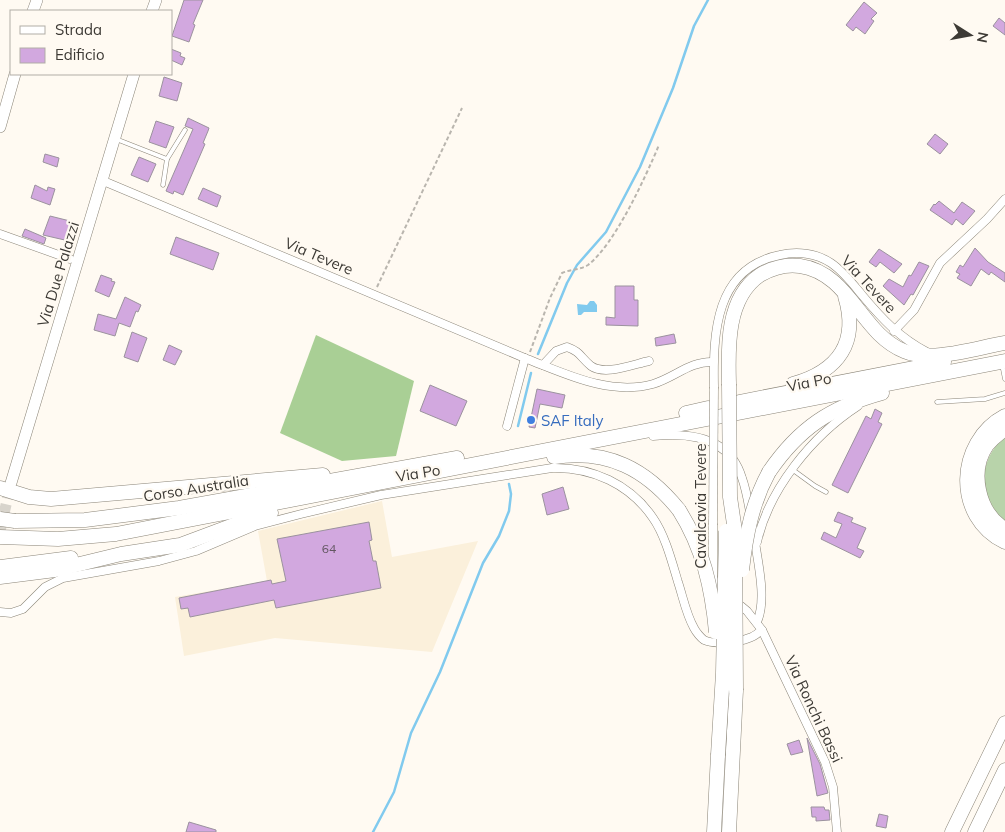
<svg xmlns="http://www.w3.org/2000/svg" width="1005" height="832" font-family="Mulish,sans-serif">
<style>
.built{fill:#fbf0db}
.green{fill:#b8d3aa}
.forest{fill:#a9cf95}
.water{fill:#81caee}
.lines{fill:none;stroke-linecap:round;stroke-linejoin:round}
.stream{stroke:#81caee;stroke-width:2.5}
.building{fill:#d2a8df;stroke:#9b929e}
.secondary-tunnel{stroke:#d8d4cc;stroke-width:11;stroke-dasharray:11 5.5;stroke-linecap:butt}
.lane-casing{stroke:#8b8578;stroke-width:5}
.street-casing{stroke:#8b8578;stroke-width:9}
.secondary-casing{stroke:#8b8578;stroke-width:12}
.highway-casing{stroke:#8b8578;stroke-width:15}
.path{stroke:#b9b5ae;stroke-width:2;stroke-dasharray:4 2.5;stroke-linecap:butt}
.lane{stroke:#fff;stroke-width:4}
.street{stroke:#fff;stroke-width:8}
.secondary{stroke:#fff;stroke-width:11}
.highway{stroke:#fff;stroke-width:14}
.street-bridge-casing{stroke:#8b8578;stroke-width:9;stroke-linecap:butt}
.highway-bridge-casing{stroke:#8b8578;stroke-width:15;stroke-linecap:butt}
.street-bridge{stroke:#fff;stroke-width:8}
.highway-bridge{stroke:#fff;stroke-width:14}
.shop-dot{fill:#3f7fe0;stroke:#fffaf2;stroke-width:2}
.labels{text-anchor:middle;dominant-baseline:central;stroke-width:4.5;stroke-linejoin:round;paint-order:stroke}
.number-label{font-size:12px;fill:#625660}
.street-label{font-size:15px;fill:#3d3a35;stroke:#fffaf2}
.shop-label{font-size:15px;fill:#366cbe;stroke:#fffaf2;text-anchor:start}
</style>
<rect width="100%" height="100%" fill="#fffaf2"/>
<!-- built -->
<path class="built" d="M382 501 392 557 478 541 432 652 275 638 184 656 175 597 267 581 258 531Z"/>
<!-- green -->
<path class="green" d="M1005 436V524C1000 518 991 510 988 503 978 478 986 453 1005 436Z"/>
<!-- forest -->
<path class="forest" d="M316 335 414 381 396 456 342 461 280 433Z"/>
<!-- water -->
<path class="water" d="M590 301H594L597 305V312H584L581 315H578L577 304 587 305Z"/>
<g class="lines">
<!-- stream -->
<g class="stream">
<path d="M538 354 567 283 577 265 606 232 640 167 673 88 694 26 708 0"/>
<path d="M518 426 531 373"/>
<path d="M373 832 394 792 411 733 440 672 483 563 499 536 509 511 511 494 509 484"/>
</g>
</g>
<!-- building -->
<g class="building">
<path d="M184 0H203L193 24 195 25 189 42 172 36Z"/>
<path d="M864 2 877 13 871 19 874 21 865 34 856 27 853 31 846 25Z"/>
<path d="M999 18 1005 23V35L993 26Z"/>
<path d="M171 49 181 53 180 56 185 58 182 65 171 60Z"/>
<path d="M164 77 182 83 177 101 159 96Z"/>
<path d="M188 118 209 128 208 131 203 143 205 144 183 195 174 191 173 194 166 191 193 129 185 126Z"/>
<path d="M156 121 174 127 166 148 149 142Z"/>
<path d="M935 134 948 144 940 154 927 144Z"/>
<path d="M45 154 59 158 57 167 43 162Z"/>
<path d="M139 157 156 164 148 182 131 175Z"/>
<path d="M35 185 47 191 48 187 55 189 50 205 31 198Z"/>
<path d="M203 188 221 196 217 207 198 199Z"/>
<path d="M939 201 954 213 962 202 975 211 963 225 956 219 952 225 930 210 934 204 935 205Z"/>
<path d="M50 216 74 222 69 241 43 235Z"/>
<path d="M25 229 46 238 44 244 22 236Z"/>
<path d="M176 237 219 253 213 270 170 254Z"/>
<path d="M975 248 988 262 1005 273V282L991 272 989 275 981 269 971 286 957 278 960 274 956 272 960 265 963 267Z"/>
<path d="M879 249 902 264 894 273 880 262 876 267 869 262Z"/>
<path d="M919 262 929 266 913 295 911 294 904 305 883 286 889 279 903 287 909 275 911 276Z"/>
<path d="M101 275 112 279 111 281 115 282 109 297 95 291Z"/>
<path d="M615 286H634V300H638V326L606 325V317L615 318Z"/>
<path d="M125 297 141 305 138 312 136 311 130 327 119 323 115 336 94 330 98 314 116 319Z"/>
<path d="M132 332 147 338 138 362 124 357Z"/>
<path d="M674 334 676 343 656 346 655 338Z"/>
<path d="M169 345 182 351 175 365 163 360Z"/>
<path d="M430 385 467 401 456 426 420 411Z"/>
<path d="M537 389 565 395 562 408 540 404 535 428 529 427Z"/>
<path d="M875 409 882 413 878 422 882 424 848 493 832 485 866 416 871 419Z"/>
<path d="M563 487 569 509 547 515 542 494Z"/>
<path d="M838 512 853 518 851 522 866 528 857 548 864 551 860 558 821 539 824 532 836 538 842 524 834 521Z"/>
<path d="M369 522 372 540 369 541 373 561H376L381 588 276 608 274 600 190 617 188 608 181 609 179 598 271 580 272 584 286 581 277 539Z"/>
<path d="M807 738 820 764 828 793 817 796Z"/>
<path d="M799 740 803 752 791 755 787 744Z"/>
<path d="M811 807H824L825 810H829L830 820 816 821V817H812Z"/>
<path d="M879 814 888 816 886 828 876 826Z"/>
<path d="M189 822 216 830V832H186Z"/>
</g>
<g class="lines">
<!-- secondary-tunnel -->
<path class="secondary-tunnel" d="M0 531 11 483"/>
<defs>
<g id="lane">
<path d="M116 139 167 159 163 185"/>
<path d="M167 159 185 130"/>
<path d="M1002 364 1005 379"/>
<path d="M937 402 985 399 1005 393"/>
<path d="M793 470 815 486 826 492"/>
</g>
<g id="street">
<path d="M101 180 527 359C566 374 610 396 653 384 674 378 690 361 713 362"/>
<path d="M0 234 70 259"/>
<path d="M894 331 914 310 940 263 987 219 1005 199"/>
<path d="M543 365 556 351 567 347C581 352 580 357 591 366 605 376 634 364 649 361"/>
<path d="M714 387C713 333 715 268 780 255 797 251 816 253 831 263 843 271 853 284 862 295 882 319 900 338 927 352"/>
<path d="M507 426 525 358"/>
<path d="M653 436C690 432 730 437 742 478 746 489 748 501 750 512"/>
<path d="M713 525V576L715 583 724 592"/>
<path d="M753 528C756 556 768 597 757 622"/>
<path d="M757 542C769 489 812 436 858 406"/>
<path d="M735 601 747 611 762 630 825 762 833 787 837 832"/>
<path d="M0 612 11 613 23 609 45 587 63 578 159 561 196 551 255 526 301 514 381 495 552 468C592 467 630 484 653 518 665 535 672 562 678 582 683 597 686 614 694 628 696 632 701 638 704 640 714 645 739 642 749 638 754 637 758 633 762 630"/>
</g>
<g id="secondary">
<path d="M33 11 37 0"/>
<path d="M152 11 156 0"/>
<path d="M0 127 15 74"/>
<path d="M11 483 134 74"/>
</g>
<g id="highway">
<path d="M729 384C728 348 726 298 760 275 772 268 786 264 800 266 850 273 861 334 904 351 932 363 975 348 1005 343"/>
<path d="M793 384C839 371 859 342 845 296"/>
<path d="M739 402 944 362"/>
<path d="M686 413 708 408"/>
<path d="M1005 416C956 442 953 517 1005 542"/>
<path d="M1005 429C998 434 992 439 987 445 969 471 978 513 1005 529"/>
<path d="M554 457C608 449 646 469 679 510"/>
<path d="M769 472C799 428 831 407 882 393"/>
<path d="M0 488 29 497 51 499 323 475"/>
<path d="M15 521 85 520 179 508 457 458"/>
<path d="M0 537 58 539 116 534 1005 361"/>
<path d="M0 567 71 558"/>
<path d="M0 577 55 570 121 554 180 545 247 520 271 513"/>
<path d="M714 832 718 755"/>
<path d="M729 832 736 690"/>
<path d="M952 832 1005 723"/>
<path d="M975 832 1005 770"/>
</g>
</defs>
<!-- lane casing -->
<use href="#lane" class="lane-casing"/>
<!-- street casing -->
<use href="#street" class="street-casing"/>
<!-- secondary casing -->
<use href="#secondary" class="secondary-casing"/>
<!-- highway casing -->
<use href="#highway" class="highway-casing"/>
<!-- path -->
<g class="path">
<path d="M377 287 462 108"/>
<path d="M530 352 550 298 562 273C571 269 580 270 588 265 615 244 645 178 659 145"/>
</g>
<!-- lane -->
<use href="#lane" class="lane"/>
<!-- street -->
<use href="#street" class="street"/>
<!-- secondary -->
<use href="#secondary" class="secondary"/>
<!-- highway -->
<use href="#highway" class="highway"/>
<defs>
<path id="street-bridge" d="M713 525 714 387"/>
<g id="highway-bridge">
<path d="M729 384 730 497 735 531 736 690"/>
<path d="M679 510C703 548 712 588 716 632"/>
<path d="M0 519 15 521"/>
<path d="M742 570C746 535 752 503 769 472"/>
<path d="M718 755 723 673 726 531"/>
</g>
</defs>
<!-- street-bridge casing -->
<use href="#street-bridge" class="street-bridge-casing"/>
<!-- highway-bridge casing -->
<use href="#highway-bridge" class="highway-bridge-casing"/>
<!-- street-bridge -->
<use href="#street-bridge" class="street-bridge"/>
<!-- highway-bridge -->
<use href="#highway-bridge" class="highway-bridge"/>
</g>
<!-- markers -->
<circle class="shop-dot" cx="531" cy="420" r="5"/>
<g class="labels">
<!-- number labels -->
<g class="number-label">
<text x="329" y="548">64</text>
</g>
<!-- street labels -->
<g class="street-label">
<text transform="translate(319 256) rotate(23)">Via Tevere</text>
<text transform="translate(58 274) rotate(-73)">Via Due Palazzi</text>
<text transform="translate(869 284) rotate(47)">Via Tevere</text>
<text transform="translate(809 382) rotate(-11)">Via Po</text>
<text transform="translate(418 473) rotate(-9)">Via Po</text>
<text transform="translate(196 488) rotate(-9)">Corso Australia</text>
<text transform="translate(700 506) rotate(-90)">Cavalcavia Tevere</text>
<text transform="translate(814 709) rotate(65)">Via Ronchi Bassi</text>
</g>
<!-- shop labels -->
<g class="shop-label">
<text x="541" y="420">SAF Italy</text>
</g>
</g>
<!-- legend -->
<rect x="10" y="10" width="162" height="65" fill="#fffaf2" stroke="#b1ada6"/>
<rect x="20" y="26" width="25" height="8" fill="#ffffff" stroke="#b1ada6"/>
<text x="55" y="35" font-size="15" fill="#3d3a35">Strada</text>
<rect x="20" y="48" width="25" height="15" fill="#d2a8df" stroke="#b1ada6"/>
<text x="55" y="60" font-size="15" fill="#3d3a35">Edificio</text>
<!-- north arrow -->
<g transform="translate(970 35) rotate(101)" stroke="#fffaf2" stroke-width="4" paint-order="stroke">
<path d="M0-4L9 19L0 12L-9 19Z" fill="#3d3a35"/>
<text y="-8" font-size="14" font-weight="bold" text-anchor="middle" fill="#3d3a35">N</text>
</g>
</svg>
